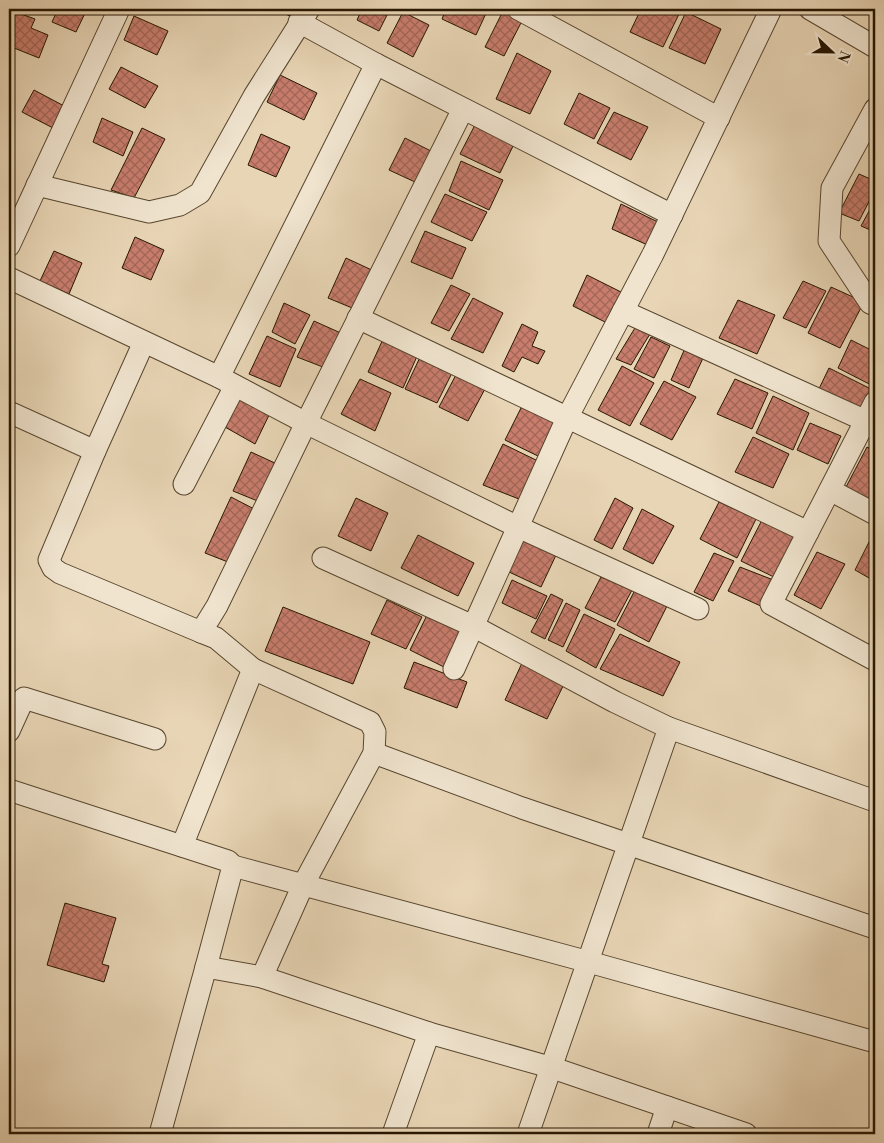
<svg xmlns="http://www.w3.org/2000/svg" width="884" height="1143" font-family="'Libre Bodoni',serif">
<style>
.building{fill:url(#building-cross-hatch);stroke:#271701}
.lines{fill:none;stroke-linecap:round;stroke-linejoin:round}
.street-casing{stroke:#57462e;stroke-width:23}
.street{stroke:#f0e4cf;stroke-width:21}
</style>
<defs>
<pattern id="building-cross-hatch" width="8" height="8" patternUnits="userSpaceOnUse" patternTransform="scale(1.25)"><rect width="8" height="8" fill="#c87d6d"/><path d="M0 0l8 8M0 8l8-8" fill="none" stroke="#a26557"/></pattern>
</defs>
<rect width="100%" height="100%" fill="#e8d5b5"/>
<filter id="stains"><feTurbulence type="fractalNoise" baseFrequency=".004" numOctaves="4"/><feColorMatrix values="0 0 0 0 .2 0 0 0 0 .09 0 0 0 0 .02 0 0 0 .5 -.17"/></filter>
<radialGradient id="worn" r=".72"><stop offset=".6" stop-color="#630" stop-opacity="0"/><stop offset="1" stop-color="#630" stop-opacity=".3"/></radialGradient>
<!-- building -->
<g class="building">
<path d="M58 9H87L76 32 52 22Z"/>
<path d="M275 9H295L292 17Z"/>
<path d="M362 9H390L379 31 357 20Z"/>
<path d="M446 9H488L476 35 442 19Z"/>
<path d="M504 9 524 17 504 56 485 47Z"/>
<path d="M641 9H674L680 12 663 47 630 32Z"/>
<path d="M13 11 35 19 31 28 48 35 39 58 9 46V21Z"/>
<path d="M403 12 429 25 413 57 387 43Z"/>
<path d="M686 12 721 29 705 64 669 48Z"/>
<path d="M134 16 168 31 157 55 124 40Z"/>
<path d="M517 53 551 71 530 114 496 99Z"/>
<path d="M121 67 158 86 145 108 109 89Z"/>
<path d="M280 75 317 93 304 120 267 102Z"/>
<path d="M34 90 66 107 55 129 22 112Z"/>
<path d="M579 93 610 108 594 139 564 124Z"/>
<path d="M614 112 648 127 631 160 597 143Z"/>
<path d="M102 118 133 132 123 156 93 142Z"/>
<path d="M476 123 515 142 500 173 460 154Z"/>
<path d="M142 128 165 139 134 198 111 190Z"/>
<path d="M261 134 290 147 276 177 248 165Z"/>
<path d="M405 138 431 151 415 182 389 170Z"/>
<path d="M461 161 503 180 489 210 449 191Z"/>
<path d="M859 174 875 181V190L859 221 839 213Z"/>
<path d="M445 194 487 212 472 241 431 222Z"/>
<path d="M875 200V232L861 226Z"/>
<path d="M621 204 662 224 652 247 612 229Z"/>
<path d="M425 231 466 248 452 279 411 262Z"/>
<path d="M135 237 164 250 151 280 122 268Z"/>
<path d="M54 251 82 263 69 294 40 281Z"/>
<path d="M346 258 376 272 357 310 328 298Z"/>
<path d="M587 275 627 295 611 325 573 306Z"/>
<path d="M803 281 826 291 806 328 783 318Z"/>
<path d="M451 285 470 294 449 331 431 323Z"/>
<path d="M831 287 864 302 840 348 808 333Z"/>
<path d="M473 298 503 313 483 353 451 339Z"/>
<path d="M738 300 775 315 757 354 719 338Z"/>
<path d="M284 303 310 315 295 344 272 332Z"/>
<path d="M314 321 343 334 328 369 297 357Z"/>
<path d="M638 323 653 329 631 365 616 359Z"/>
<path d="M522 324 538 332 532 346 545 351 538 364 522 357 514 372 502 366Z"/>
<path d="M267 336 296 349 280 387 249 374Z"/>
<path d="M384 337 418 354 403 388 368 372Z"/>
<path d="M651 337 670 346 654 378 634 369Z"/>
<path d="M851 340 875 352V387L838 368Z"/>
<path d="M686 346 704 356 689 388 671 380Z"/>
<path d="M422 353 455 367 437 403 405 389Z"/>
<path d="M622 366 654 383 630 426 598 410Z"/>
<path d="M829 368 873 390 860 413 817 393Z"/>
<path d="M458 371 487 385 468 421 439 407Z"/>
<path d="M360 379 391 393 375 431 341 414Z"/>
<path d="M735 379 768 393 752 429 717 414Z"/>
<path d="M664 381 696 397 672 440 640 424Z"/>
<path d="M241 395 271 411 255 444 225 427Z"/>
<path d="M773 396 809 413 793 450 756 433Z"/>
<path d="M524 402 561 419 542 458 505 440Z"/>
<path d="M810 423 841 436 828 464 797 450Z"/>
<path d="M753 437 789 454 773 488 735 472Z"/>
<path d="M503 444 538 461 519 499 483 485Z"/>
<path d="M867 447 875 451V494L872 501 846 487Z"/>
<path d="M251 452 277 464 260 502 233 491Z"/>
<path d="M231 497 258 511 233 564 205 553Z"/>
<path d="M356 498 388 513 371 551 338 536Z"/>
<path d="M615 498 633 508 612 549 594 540Z"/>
<path d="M719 502 756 519 737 558 700 539Z"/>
<path d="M642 509 674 526 653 564 623 549Z"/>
<path d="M762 520 797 536 776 578 741 561Z"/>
<path d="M875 530V567L869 578 855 570Z"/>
<path d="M418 535 474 563 458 596 401 568Z"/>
<path d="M523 536 557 553 541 587 507 571Z"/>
<path d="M817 552 845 564 821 609 794 595Z"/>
<path d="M714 553 734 561 713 601 694 592Z"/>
<path d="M740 567 776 581 765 608 728 591Z"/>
<path d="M601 577 632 590 615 622 585 608Z"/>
<path d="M512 580 547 596 536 619 502 603Z"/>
<path d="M635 590 667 606 649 642 617 625Z"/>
<path d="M551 594 563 600 545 639 531 632Z"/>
<path d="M387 600 422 617 406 649 371 634Z"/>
<path d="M566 603 580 610 563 647 548 640Z"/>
<path d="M283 607 370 642 353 684 265 651Z"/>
<path d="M429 611 462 627 444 667 410 650Z"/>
<path d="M584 614 615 629 596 668 566 651Z"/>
<path d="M620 634 680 662 663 696 600 669Z"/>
<path d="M414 662 467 682 457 708 404 688Z"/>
<path d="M522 663 565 682 547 719 505 700Z"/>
<path d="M65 903 116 918 102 964 109 966 104 982 47 965Z"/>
</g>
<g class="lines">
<defs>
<g id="street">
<path d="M518 9 719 118"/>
<path d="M810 9 875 47"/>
<path d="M299 22 376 64 672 215"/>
<path d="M875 109 832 188 829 241 870 303 875 305"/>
<path d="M37 185 149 212 180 205 200 193 254 96 309 9"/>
<path d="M9 246 119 9"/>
<path d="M9 278 219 377 306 423 518 527 698 609"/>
<path d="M623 311 866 421"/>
<path d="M358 318 808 532 771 604 875 660"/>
<path d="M219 377 376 64"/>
<path d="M9 412 95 451 144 342"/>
<path d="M95 451 49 560 53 568 60 573 201 632"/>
<path d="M184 484 235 386"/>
<path d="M830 490 875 514"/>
<path d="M808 532 875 402"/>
<path d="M323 558 473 626 615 702 669 728"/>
<path d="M454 669 567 418 653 254 771 9"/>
<path d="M9 731 24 698 155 739"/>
<path d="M374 753 522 808 875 928"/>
<path d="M9 790 228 861 233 866 206 967"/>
<path d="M182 846 253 669"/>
<path d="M233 866 589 962 875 1042"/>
<path d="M262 977 429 1033 553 1068 746 1134"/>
<path d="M160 1134 206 967 262 977 303 885 374 753 375 732 370 722 253 669 216 638 201 632 217 606 306 423 463 109"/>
<path d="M393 1134 429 1033"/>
<path d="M528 1134 669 728 875 801"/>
<path d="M658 1134 667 1107"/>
</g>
</defs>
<!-- street casing -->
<use href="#street" class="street-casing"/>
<!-- street -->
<use href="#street" class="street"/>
</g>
<!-- margin -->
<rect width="884" height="1143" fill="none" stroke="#e8d5b5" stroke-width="30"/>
<rect x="10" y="10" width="864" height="1123" fill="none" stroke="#271701" stroke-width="2.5"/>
<rect x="15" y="15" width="854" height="1113" fill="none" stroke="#271701"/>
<!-- north arrow -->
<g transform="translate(832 52) rotate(112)" stroke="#f0e4cf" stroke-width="4" paint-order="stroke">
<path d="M0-4L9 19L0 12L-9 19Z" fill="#271701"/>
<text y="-8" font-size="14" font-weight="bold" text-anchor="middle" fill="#271701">N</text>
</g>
<rect width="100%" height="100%" filter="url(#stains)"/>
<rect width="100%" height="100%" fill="url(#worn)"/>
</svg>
